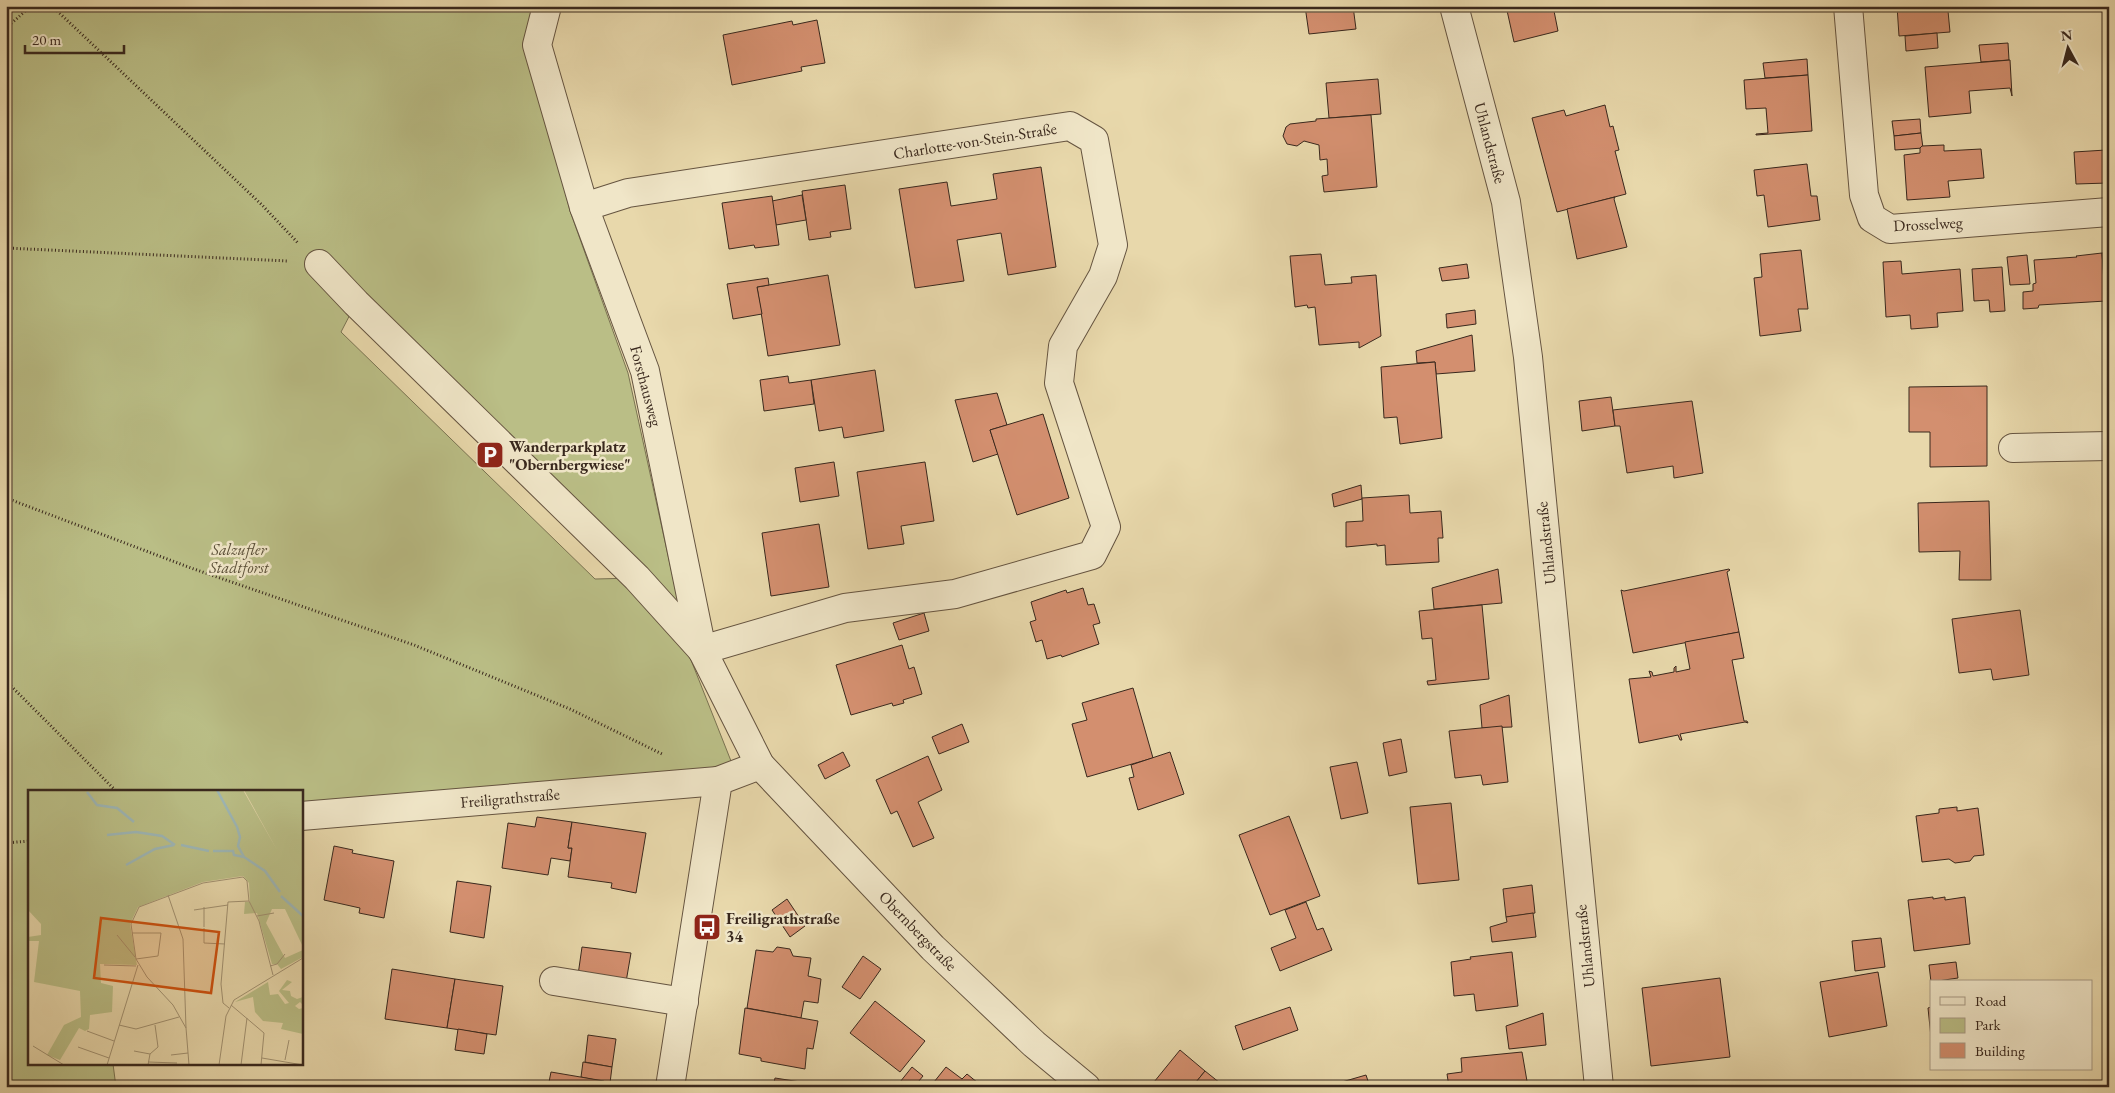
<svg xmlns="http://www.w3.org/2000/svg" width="2115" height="1093" font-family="'EB Garamond',serif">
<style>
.green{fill:#babe86;stroke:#7a7352;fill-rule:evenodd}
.building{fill:#d38f6f;stroke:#39281d}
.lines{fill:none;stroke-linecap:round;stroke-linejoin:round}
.minor-casing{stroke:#655440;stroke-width:30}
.path{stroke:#39281d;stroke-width:3;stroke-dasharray:1 2.5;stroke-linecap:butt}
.minor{stroke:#f0e6c8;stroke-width:28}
.labels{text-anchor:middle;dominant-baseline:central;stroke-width:5;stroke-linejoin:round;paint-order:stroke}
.street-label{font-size:16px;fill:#39281d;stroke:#f0e6c8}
.poi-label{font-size:16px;font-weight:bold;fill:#39281d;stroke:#f0e6c8;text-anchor:start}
.park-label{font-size:16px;font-style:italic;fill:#594e37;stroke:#f0e6c8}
.inset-river{fill:none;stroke:#9db6b5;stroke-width:2.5}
.inset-road{fill:none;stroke:#a29272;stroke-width:1}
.view{fill:#ce520f;fill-opacity:0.15;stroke:#ce520f;stroke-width:2.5}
.inset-edge{fill:none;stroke:#39281d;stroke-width:2.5}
</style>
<rect width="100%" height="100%" fill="#e8d8ab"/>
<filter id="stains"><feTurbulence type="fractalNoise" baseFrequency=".004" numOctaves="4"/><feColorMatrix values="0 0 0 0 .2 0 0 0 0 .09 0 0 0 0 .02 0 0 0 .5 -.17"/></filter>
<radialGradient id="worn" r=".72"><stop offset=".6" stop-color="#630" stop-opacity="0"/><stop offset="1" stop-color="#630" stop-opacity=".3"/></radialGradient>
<!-- green -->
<path class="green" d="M6 6H538L527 39 570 211 628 373 691 660 733 766 301 805V792H29V1064H113L116 1087H6ZM356 303 636 578 595 579 341 332Z"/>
<!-- building -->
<g class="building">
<path d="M1305 6H1353L1356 29 1309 34Z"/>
<path d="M1506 6H1553L1558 31 1514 42Z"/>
<path d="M1897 6H1981V8L1948 11 1950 32 1899 36Z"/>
<path d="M817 20 825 63 801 67 802 71 732 85 723 35 792 21 793 25Z"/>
<path d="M1937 33 1938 48 1906 51 1905 36Z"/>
<path d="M2008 43 2009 60 1981 62 1979 45Z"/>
<path d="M1807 59 1808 75 1765 78 1763 63Z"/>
<path d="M2010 60 2012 96 2010 88 1969 91 1971 113 1929 117 1925 67Z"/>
<path d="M1808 75 1812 131 1756 135V134L1768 133 1766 108 1746 109 1744 80Z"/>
<path d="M1378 79 1381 114 1329 118 1326 83Z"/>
<path d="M1605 105 1610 127 1613 126 1619 150 1615 151 1626 194 1557 212 1532 118 1564 110 1566 116Z"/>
<path d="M1371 115 1377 187 1324 192 1322 176 1328 175 1327 159 1320 160 1319 145 1304 141 1297 146 1287 144 1283 136 1286 127 1290 124 1316 121V119Z"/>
<path d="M1920 119 1921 133 1894 136 1892 121Z"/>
<path d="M1921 133 1923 148 1895 150 1894 136Z"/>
<path d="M1944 145V151L1981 149 1984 178 1948 181 1950 197 1907 200 1904 155 1920 153V148L1922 146Z"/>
<path d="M2106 150 2108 183 2076 184 2074 152Z"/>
<path d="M1807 164 1811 196H1817L1820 220 1768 227 1764 195 1757 196 1754 170Z"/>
<path d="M1041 167 1056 267 1008 275 1001 233 957 240 964 281 915 288 899 189 947 182 951 206 997 199 993 174Z"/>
<path d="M845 185 851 229 830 232 831 237 809 240 802 191Z"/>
<path d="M802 195 806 220 776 225 772 201Z"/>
<path d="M772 196 779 245 755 248 754 245 729 249 722 203Z"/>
<path d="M1615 197 1614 199 1627 247 1577 259 1567 209Z"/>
<path d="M1801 250 1808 309H1798L1801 331 1760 336 1754 278 1762 277 1760 254Z"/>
<path d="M2102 253 2106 301 2039 305 2038 308 2023 309V292L2033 291V284L2036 283 2034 260 2077 257 2076 256Z"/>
<path d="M2102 253H2109V282L2104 283Z"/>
<path d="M1321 254 1325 285 1352 283 1351 277 1376 275 1381 336 1359 348V342L1319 345 1315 307 1308 308 1307 305 1295 307 1290 256Z"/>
<path d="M2027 255 2030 284 2010 285 2007 257Z"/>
<path d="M1901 261 1902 274 1960 269 1963 311 1937 313 1938 327 1911 329 1910 315 1886 317 1883 262Z"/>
<path d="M1467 264 1469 278 1442 281 1439 268Z"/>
<path d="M2002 267 2005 311 1990 312 1989 300 1974 301 1972 269Z"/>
<path d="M828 275 840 345 768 356 757 287Z"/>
<path d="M768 278 769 285 757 287 762 314 733 319 727 284Z"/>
<path d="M1475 310 1476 324 1447 328 1446 314Z"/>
<path d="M1472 335 1475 371 1436 374 1435 362 1417 363 1416 351Z"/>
<path d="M1435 362 1442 438 1400 444 1397 417 1384 418 1381 367Z"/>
<path d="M875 370 884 431 844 438 842 427 819 431 811 380Z"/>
<path d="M788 376 789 383 811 380 814 404 764 411 760 380Z"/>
<path d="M1987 386V466L1930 467V432H1909V387Z"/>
<path d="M997 393 1007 425 990 430 998 454 973 462 955 400Z"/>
<path d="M1611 397 1615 426 1582 431 1579 401Z"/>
<path d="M1692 401 1703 473 1674 478 1673 466 1627 473 1620 426H1615L1613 410Z"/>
<path d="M1043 414 1069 498 1017 515 990 430Z"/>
<path d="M834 462 839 496 800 502 795 468Z"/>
<path d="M925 462 934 521 901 526 904 544 868 549 857 472Z"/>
<path d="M1361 485 1362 499 1334 507 1332 494Z"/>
<path d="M1409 495 1410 513 1441 511 1443 538H1438L1439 562 1386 565 1385 545 1377 546V544L1346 547V522L1363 521 1362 498Z"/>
<path d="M1989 501 1991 580H1959L1960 551 1919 552 1918 503Z"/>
<path d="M819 524 829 587 771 596 762 533Z"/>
<path d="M1498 569 1502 603 1434 609 1432 588Z"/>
<path d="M1729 569 1730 570 1727 572 1739 632 1633 653 1621 590 1624 591Z"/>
<path d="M1083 588 1088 605 1094 604 1100 623 1093 625 1099 644 1062 657 1061 655 1047 659 1042 640 1036 642 1030 622 1036 620 1031 602 1066 590 1067 593Z"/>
<path d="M1482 605 1489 679 1428 685 1427 681 1436 680 1432 638 1422 639 1419 611Z"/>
<path d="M2020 610 2029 675 1993 680 1991 669 1959 673 1952 619Z"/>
<path d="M924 613 929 631 899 640 893 623Z"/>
<path d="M1739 632 1744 658 1732 660 1744 721H1747L1748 723 1745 722 1680 734 1682 740H1680L1678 735 1639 743 1629 679 1651 677 1649 671 1652 672 1653 676 1674 672V668L1676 666V672L1690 669 1685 642Z"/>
<path d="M902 645 909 669 914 667 922 694 903 700 904 703 893 706 892 703 851 715 836 665Z"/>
<path d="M1133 688 1153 758 1087 777 1072 724 1087 720 1082 703Z"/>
<path d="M1509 695 1512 727 1482 728 1480 705Z"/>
<path d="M962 724 969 742 939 754 932 737Z"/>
<path d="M1502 726 1508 782 1483 785 1481 775 1455 778 1449 731Z"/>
<path d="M1401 739 1407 772 1389 776 1383 743Z"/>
<path d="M843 752 850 766 825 779 818 765Z"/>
<path d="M1170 752 1184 794 1138 810 1129 778 1134 777 1131 765Z"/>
<path d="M928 756 942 790 918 802 934 838 913 847 897 811 891 814 876 780Z"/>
<path d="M1357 762 1368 813 1341 819 1330 767Z"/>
<path d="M1451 803 1459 880 1418 884 1410 807Z"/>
<path d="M1957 807V811L1978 808 1984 855 1974 856 1970 861 1955 863 1949 859 1922 862 1916 816 1939 813V809Z"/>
<path d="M1289 816 1320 896 1270 915 1239 835Z"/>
<path d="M537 817 572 822 568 848H572L570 861 551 858 548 875 502 868 508 823 535 827Z"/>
<path d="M572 822 646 833 636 893 611 888 612 883 568 877 572 848H568Z"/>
<path d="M334 846 353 850 352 853 394 861 384 918 359 913 360 908 324 900Z"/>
<path d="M457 881 491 886 484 938 450 932Z"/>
<path d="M1532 885 1535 913 1506 917 1503 889Z"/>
<path d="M1933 897V899L1945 897V900L1965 897 1970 944 1914 951 1908 900Z"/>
<path d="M787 899 805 926 790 937 772 910Z"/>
<path d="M1306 902 1317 930 1323 928 1332 950 1280 971 1271 948 1296 938 1285 910Z"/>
<path d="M1533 913 1536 937 1492 942 1490 927 1507 922 1506 917Z"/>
<path d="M1881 938 1885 967 1855 971 1852 941Z"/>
<path d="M582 947 631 953 626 982 578 975Z"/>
<path d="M777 947 790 949 793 956 811 958 808 976 821 979 818 1003 804 1001 801 1018 747 1008 756 950 773 952Z"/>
<path d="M1512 952 1518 1006 1476 1011 1474 994 1454 996 1451 962 1471 959 1470 957Z"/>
<path d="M863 956 881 969 860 999 842 987Z"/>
<path d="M1956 962 1958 978 1931 982 1929 965Z"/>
<path d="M392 969 455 979 447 1028 385 1019Z"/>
<path d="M1878 972 1887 1026 1829 1037 1820 982Z"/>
<path d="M1720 978 1730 1057 1651 1066 1642 988Z"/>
<path d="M455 979 503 986 496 1035 447 1028Z"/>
<path d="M875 1001 925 1041 900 1072 850 1033Z"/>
<path d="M1290 1007 1298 1030 1243 1050 1235 1026Z"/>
<path d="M1931 1007V1037L1928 1008Z"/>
<path d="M745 1008 818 1021 813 1049 807 1048 805 1069 761 1061V1058L739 1054Z"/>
<path d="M1543 1013 1546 1045 1509 1049 1506 1026Z"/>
<path d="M458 1029 487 1034 484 1054 455 1050Z"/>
<path d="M588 1035 616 1039 612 1067 585 1062Z"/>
<path d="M1180 1050 1205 1071 1192 1087H1160L1154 1082Z"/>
<path d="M1522 1052 1528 1087H1449L1447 1074 1462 1072 1461 1058Z"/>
<path d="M583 1062 612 1067 610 1083 581 1077Z"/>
<path d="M912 1067 923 1076 914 1087H896Z"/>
<path d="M946 1067 962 1079 967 1074 983 1087H930Z"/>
<path d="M1205 1071 1220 1083 1216 1087H1192Z"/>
<path d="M551 1072 604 1081 603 1087H548Z"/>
<path d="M1366 1075 1370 1087H1336L1335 1084Z"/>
<path d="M775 1078 807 1083 806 1087H773Z"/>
</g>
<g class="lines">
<defs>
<g id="minor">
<path d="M547 6 537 45 584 207 645 371 702 650 760 765 933 948 1034 1044 1086 1087"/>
<path d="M1454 6 1506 202 1528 357 1599 1087"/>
<path d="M1848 6 1864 195 1872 218 1890 229 2109 212"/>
<path d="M584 207 628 193 1070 126 1094 140 1113 245 1103 276 1063 346 1059 383 1106 527 1092 555 955 594 845 608 702 650"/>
<path d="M319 264 356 303 637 578 702 650"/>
<path d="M2013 448 2109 446"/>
<path d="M301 816 718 781"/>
<path d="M554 981 684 1002"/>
<path d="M670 1087 718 781 760 765"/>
</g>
</defs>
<!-- minor casing -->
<use href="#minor" class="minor-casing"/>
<!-- path -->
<g class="path">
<path d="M52 6 262 205 298 243"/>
<path d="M6 28 31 6"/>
<path d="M6 248 288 261"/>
<path d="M6 498 191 568 414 645 570 709 662 754"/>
<path d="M6 681 117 792"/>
<path d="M6 843 29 841"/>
</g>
<!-- minor -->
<use href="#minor" class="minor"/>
</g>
<!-- icons -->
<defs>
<symbol id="parking-square" viewBox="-11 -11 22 22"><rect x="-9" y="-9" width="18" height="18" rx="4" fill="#8f2418" stroke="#f0e6c8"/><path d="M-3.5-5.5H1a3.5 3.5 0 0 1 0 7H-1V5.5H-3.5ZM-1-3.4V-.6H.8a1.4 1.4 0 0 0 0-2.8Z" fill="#fff"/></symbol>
<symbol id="bus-square" viewBox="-11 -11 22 22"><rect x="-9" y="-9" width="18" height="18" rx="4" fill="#8f2418" stroke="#f0e6c8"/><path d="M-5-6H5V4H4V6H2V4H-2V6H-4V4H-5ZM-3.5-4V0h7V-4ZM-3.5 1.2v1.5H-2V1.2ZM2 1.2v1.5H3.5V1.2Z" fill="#fff"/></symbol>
</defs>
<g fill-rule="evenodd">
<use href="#parking-square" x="474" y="439" width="32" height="32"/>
<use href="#bus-square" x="691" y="911" width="32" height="32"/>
</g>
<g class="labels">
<!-- street labels -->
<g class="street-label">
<text transform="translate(975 141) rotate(-9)">Charlotte-von-Stein-Straße</text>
<text transform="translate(1490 143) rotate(75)">Uhlandstraße</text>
<text transform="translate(1928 224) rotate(-3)">Drosselweg</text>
<text transform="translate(646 386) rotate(75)">Forsthausweg</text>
<text transform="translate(1546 543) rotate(-96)">Uhlandstraße</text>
<text transform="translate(510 798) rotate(-5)">Freiligrathstraße</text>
<text transform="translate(918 931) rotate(46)">Obernbergstraße</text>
<text transform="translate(1585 946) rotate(-96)">Uhlandstraße</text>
</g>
<!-- poi labels -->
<g class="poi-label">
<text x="509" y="446">Wanderparkplatz<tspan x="509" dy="18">"Obernbergwiese"</tspan></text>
<text x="726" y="918">Freiligrathstraße<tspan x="726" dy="18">34</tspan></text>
</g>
<!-- park labels -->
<g class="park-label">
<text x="239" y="549">Salzufler<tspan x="239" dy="18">Stadtforst</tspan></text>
</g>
</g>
<!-- overview -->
<g transform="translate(28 790)">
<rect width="275" height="275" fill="#e8d8ab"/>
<path d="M0 0H215L249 60 216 0H275V157L257 119H244L238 133 257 168 275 160V167L253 179 249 174H244L229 123 216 124 217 112H222L221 93 215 86 175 92 110 117 102 134 109 175 72 174 73 193 85 196 84 222 62 225 61 239 57 241 51 238 32 270 19 265 36 235 53 227 52 201 6 192 11 151H0V147L13 145V134L0 120ZM259 190 264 192 254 200 262 201 263 206 269 209 275 207V215L272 212 267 216 271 219 275 218V244L253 239 255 233 235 231 227 222 225 207 207 212 240 192 242 205 250 204 257 214 261 213 251 201Z" fill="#babe86"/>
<path class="inset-river" d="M189 0 209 37 212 47 210 56 216 67 237 81 252 102M59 2 69 15 89 18 106 32M79 45 108 42 134 46 147 55M153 55 181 61M185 61H205L206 65 216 67M98 75 127 59 146 55M253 106 275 126"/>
<path class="inset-road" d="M140 105 155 149 158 238M166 120 200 115M229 126 246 123M176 137V117M176 138V153L197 154M104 143H133L130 166 108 169M89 145 107 167M76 175 108 176M242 176 249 174 257 164M203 215 236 243 233 275M201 218 195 213 193 194 200 112 221 111M91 235 108 239 151 227M59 241 86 251M5 256 36 275M50 257 81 268M106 261 122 264M143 265 160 263M234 268 275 275M257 270 261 250M120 272 149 273M79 275 110 175M120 275 122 264 130 257 127 235M161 275 158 238 145 215 119 187 108 169 103 134 111 117 175 93 215 87 219 91 221 111 231 131 245 185M191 275 198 226 206 210 275 168M213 275 219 228"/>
<path class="view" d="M73 128 191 142 183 203 66 188Z"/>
<rect width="275" height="275" class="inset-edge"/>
</g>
<!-- margin -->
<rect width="2115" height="1093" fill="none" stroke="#e8d8ab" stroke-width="25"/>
<rect x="8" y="8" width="2100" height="1078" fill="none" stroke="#39281d" stroke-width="2.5"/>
<rect x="12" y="12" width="2090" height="1068" fill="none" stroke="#39281d"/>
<!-- legend -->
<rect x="1930" y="980" width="162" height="90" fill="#f0e6c8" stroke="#a79a84"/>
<rect x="1940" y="997" width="25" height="8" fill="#f0e6c8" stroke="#a79a84"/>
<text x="1975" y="1006" font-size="15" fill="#39281d">Road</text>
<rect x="1940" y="1018" width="25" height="15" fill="#babe86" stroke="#a79a84"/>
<text x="1975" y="1030" font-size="15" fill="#39281d">Park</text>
<rect x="1940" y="1043" width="25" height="15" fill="#d38f6f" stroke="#a79a84"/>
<text x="1975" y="1056" font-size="15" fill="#39281d">Building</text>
<!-- north arrow -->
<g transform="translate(2068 48) rotate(353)" stroke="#f0e6c8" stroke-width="4" paint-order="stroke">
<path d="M0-4L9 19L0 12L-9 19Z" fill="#39281d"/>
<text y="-8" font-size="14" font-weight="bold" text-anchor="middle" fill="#39281d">N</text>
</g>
<!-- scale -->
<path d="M25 45v8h99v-8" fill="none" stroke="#39281d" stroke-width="2.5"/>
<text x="32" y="45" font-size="15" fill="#39281d" stroke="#f0e6c8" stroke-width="4" paint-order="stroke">20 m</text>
<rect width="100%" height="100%" filter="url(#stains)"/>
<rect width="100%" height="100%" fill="url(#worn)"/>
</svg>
